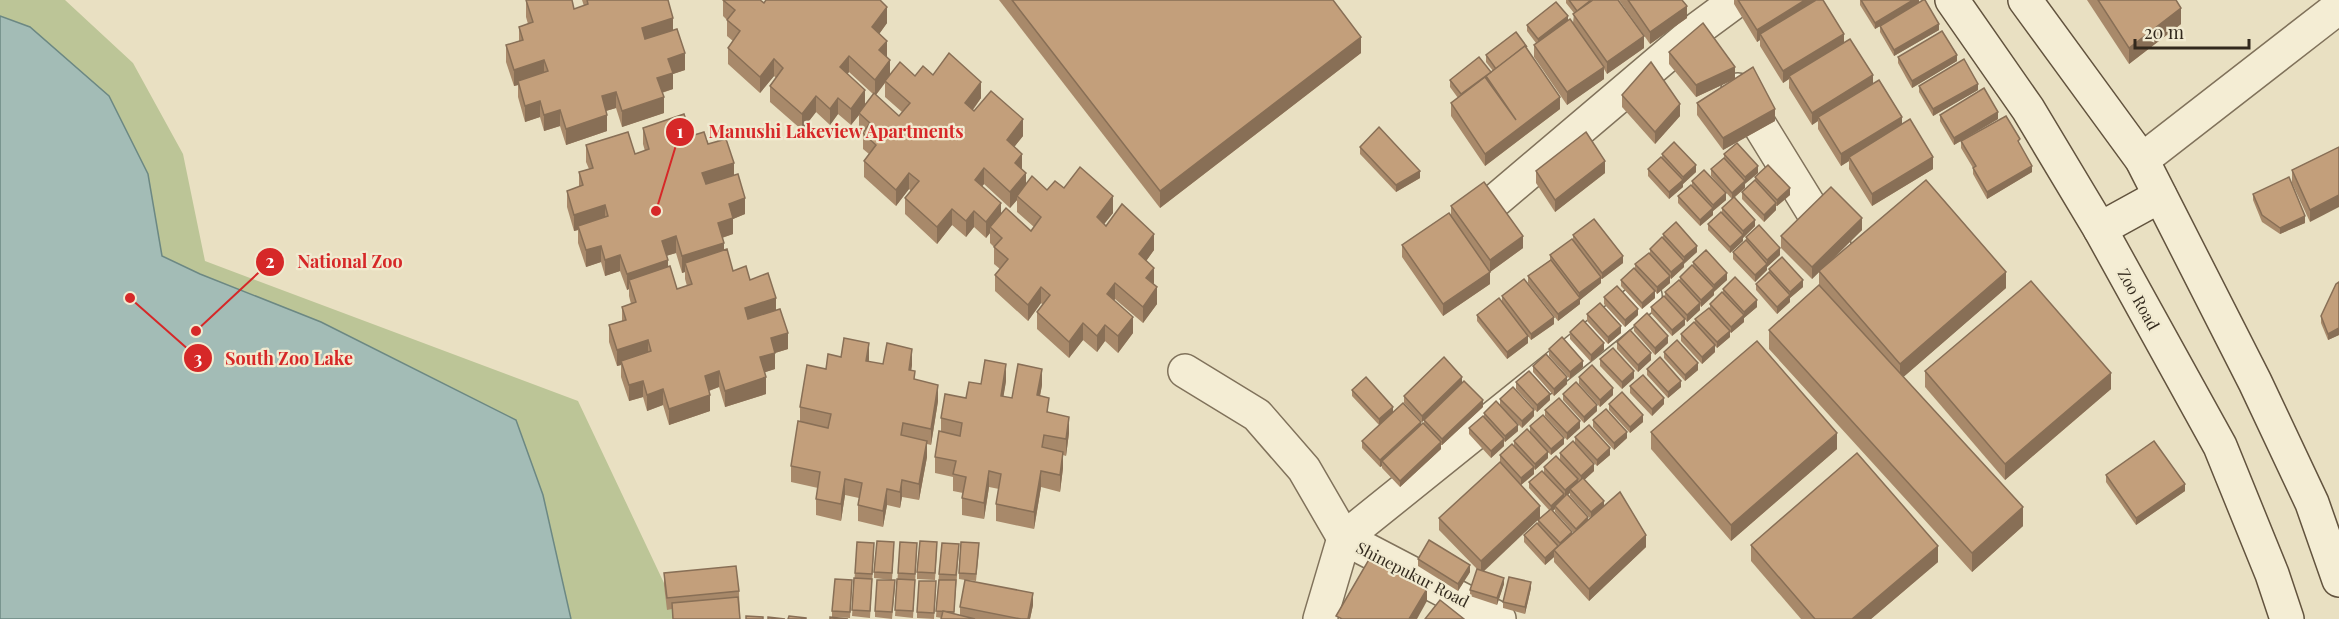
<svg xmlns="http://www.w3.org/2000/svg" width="2339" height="619" font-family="'Playfair Display',serif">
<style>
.green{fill:#bcc597}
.water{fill:#a3bcb6;stroke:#6c8883;stroke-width:1.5}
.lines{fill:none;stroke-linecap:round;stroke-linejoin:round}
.street-casing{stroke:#80725b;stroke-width:36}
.secondary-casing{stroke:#62533e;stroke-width:36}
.street{stroke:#f4edd4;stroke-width:33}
.secondary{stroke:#f4edd4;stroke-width:33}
.wall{fill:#a8896a;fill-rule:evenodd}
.shaded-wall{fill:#886f56}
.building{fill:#c39f7b;stroke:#886f56;stroke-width:1.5}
.labels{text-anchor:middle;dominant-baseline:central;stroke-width:4.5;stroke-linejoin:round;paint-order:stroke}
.street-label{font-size:16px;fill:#32291d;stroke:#f1ead0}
.leader{fill:none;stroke:#d62828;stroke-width:2}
.callout-dot{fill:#d62828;stroke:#f1ead0;stroke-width:2}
.mark-label{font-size:18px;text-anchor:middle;font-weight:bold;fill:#fff}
.callout-label{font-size:18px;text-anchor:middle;font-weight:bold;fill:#d62828;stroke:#f1ead0;stroke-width:4.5;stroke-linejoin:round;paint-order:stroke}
</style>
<rect width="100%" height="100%" fill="#e9e0c2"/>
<!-- green -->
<path class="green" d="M0 0H65L133 63 183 154 205 261 578 401 681 619H0Z"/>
<!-- water -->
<path class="water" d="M0 16 30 27 109 96 148 174 162 256 200 274 321 322 516 420 543 495 571 619H0Z"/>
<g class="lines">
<defs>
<g id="street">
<path d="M1738 90 1834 246"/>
<path d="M2142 160 2339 7"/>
<path d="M1462 229 1699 28 1737 0"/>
<path d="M1185 371 1257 415 1304 469 1344 538 1499 619"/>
<path d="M1320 619 1344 538 1645 296"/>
</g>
<g id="secondary">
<path d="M1952 0 2028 109 2100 229 2220 446 2272 574 2287 619"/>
<path d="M2025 0 2142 160 2255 382 2312 503 2339 580"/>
<path d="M2100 229 2160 196"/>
</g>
</defs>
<!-- street casing -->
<use href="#street" class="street-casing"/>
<!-- secondary casing -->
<use href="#secondary" class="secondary-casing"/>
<!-- street -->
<use href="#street" class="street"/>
<!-- secondary -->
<use href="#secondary" class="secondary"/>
</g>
<!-- wall -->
<g class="wall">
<path d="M526 0 574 9 584 6 582 0H668L673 30 685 70 673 74V89L662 93 664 113 622 127 616 108 606 111 607 131 566 145 560 126 544 131 540 117 525 122 518 97V85L514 86 506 62V45L519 41V27L528 24 526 17Z"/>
<path d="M723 0 764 3 887 23 879 34 887 57 890 75 915 76 933 75 981 98 973 110 1023 136 1014 147 1026 184 1047 190 1064 188 1113 213 1104 224 1106 226 1154 250 1146 261 1154 284 1157 304 1143 323 1115 299 1114 301 1133 333 1118 353 1105 341 1097 352 1083 340 1069 358 1037 329V312L1043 305 1041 303 1028 321 995 291V275L1000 269 994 264V247L990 243V233L986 238 974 227 966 237 952 225 937 244 905 214V198L911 191 909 189 896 206 864 177V161L869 154 863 149V133L859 129V115L851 125 838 114 830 125 816 112 802 130 770 102V86L776 78 774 76 760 93 728 64V48L733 41 727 36V20L723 16ZM849 72 873 94 865 104 847 74ZM885 83V97L902 112 899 116 876 95ZM984 184 1010 208 1017 200V212L1034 227 1031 231 1001 214 982 186Z"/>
<path d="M999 0H1333L1361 53 1160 208Z"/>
<path d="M1566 0H1618L1644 48 1607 74 1604 69V79L1567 105 1534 57V45L1536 43 1527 31V25L1568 20 1573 23 1574 13 1566 3Z"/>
<path d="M1619 0H1682L1687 18 1650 44Z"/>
<path d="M1734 0H1823L1844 42 1933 169 1872 206 1849 169V161L1841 166 1818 129V121L1812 125 1789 88V79L1783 83 1760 46V40L1757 42 1734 4Z"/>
<path d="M1860 0H1919V2L1939 30 1894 56 1880 32V26L1875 29 1860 5Z"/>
<path d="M2087 0H2176L2181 24 2129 64Z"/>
<path d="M1527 48 1560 109 1485 166 1451 116V103L1458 98 1450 87V80L1491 73 1493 71 1486 62V55Z"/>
<path d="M1669 52 1735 79 1696 97 1669 64Z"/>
<path d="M1898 57 1957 61 1912 88 1898 63Z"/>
<path d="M1919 86 1978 90 1933 116 1919 92Z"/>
<path d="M1622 95 1680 116 1655 144 1622 107Z"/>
<path d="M1697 103 1775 121 1723 150 1697 115Z"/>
<path d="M1940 115 1998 119 1954 145 1940 121Z"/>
<path d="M643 128 691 136 708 144 734 175 745 214 733 219V234L722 238 724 250 733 271 750 280 776 310 788 349 775 353V369L765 372 766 394 725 407 719 387 709 391 710 411 669 425 663 405 647 411 643 397 629 401 621 377V365L617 366 609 342V325L622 321V307L631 304 629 296V289L627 290 620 271 605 276 601 262 586 267 578 243V230L574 231 567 207V191L579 187V172L589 169 586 162V145L635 154 645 151 643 144ZM676 253 682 273 685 272V279L687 286 677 289 668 267 666 256Z"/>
<path d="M1961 141 2020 145 2032 172 1987 199 1973 174V168L1961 148Z"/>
<path d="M1360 147 1420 178 1396 192 1360 154Z"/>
<path d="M2339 147 2310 222 2292 183V170Z"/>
<path d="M1662 154 1696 172 1683 184V183V187L1669 199 1648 176V169L1662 158Z"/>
<path d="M1724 154 1758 173 1745 183V188L1735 197 1755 226 1743 238V241L1730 253 1708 230V224L1722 212V208L1732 199 1711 176V169L1724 159Z"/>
<path d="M1536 171 1605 173 1555 212 1536 183Z"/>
<path d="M1755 177 1790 195 1777 206H1776V210L1764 222 1742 199V192L1755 180Z"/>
<path d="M1692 181 1726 200 1713 211V215L1700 226 1678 203V196L1692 186Z"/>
<path d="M2253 194 2305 223 2280 234 2262 222 2253 200Z"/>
<path d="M1451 206 1523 248 1490 272 1483 262 1490 284 1443 316 1402 257V245L1451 216Z"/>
<path d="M1862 230 1822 270 2006 288 1903 377 2023 526 1972 572 1769 349V330L1819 285V272L1812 279 1781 248V236Z"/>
<path d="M1663 234 1697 252 1684 263V267L1671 279 1670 278V283L1657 294 1655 291V298L1642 309 1621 286V280L1635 270V264L1650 254V249L1663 238Z"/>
<path d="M1573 235 1623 263 1602 279H1601V283L1580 300V304L1558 321 1528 283V276L1550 260V255L1573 239Z"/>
<path d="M1746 237 1780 255 1767 267V270L1755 282 1733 259V252L1746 241Z"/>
<path d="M1693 262 1727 280 1714 291V295L1701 307 1700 305V310L1687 322 1685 319V325L1672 336 1651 313V307L1665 298V292L1680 282V277L1693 266Z"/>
<path d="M1769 269 1803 287 1790 298V302L1777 314 1756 290V284L1769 273Z"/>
<path d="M2339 282V335L2328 340 2321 323V316Z"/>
<path d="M1723 289 1757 307 1744 318V322L1731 333 1730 332V337L1717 348 1715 346V352L1702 364 1681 341V334L1695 324V319L1710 309V304L1723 293Z"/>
<path d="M1502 296 1554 324 1531 340 1528 336V343L1507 359 1477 321V315L1502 302Z"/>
<path d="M1604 297 1638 315 1625 327 1604 304Z"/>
<path d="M1587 314 1621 333 1608 344 1587 321Z"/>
<path d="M1634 325 1668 343 1655 355 1634 331Z"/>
<path d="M1570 332 1604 350 1591 362 1570 339Z"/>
<path d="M1617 342 1651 360 1638 372 1617 349Z"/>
<path d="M1549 349 1583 367 1570 379 1549 356Z"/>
<path d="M1664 352 1698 370 1685 381 1664 358Z"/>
<path d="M841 357 869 359V362L883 364 912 365 911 370 915 380 938 401 931 445 927 444V457L919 500 902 497 900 508 887 505 883 527 858 521V505L859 498 845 495 841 521 816 515V499L818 488 791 482V466L800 421V407L826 369Z"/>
<path d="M1600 359 1634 378 1622 389 1600 366Z"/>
<path d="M1533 366 1567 384 1554 396 1533 372Z"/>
<path d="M1647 369 1681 387 1668 398 1647 375Z"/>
<path d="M1925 371 2111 389 2005 480 1925 387Z"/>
<path d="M1579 377 1613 395 1600 407 1579 384Z"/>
<path d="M1006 381 1003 397 1012 398 1042 385 1040 396 1049 413 1069 433 1066 456 1063 455V468L1060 492 1041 487 1034 529 996 521V504L999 489 989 487 984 519 962 515V498L963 493 953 491V477L935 473V457L941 432V418L966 398 981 384Z"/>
<path d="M1516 382 1550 400 1537 412 1516 389Z"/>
<path d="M1462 383 1422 422 1404 403V396Z"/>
<path d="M1630 386 1664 404 1652 416 1630 393Z"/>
<path d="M1352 390 1393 412 1421 425 1424 424V420L1483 407 1442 445H1441V449L1400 487 1382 468V466L1380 467 1362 448V441L1379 425 1352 396Z"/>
<path d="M1563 394 1597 411 1584 423 1563 400Z"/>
<path d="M1500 399 1534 416 1522 428 1500 406 1518 431 1505 442 1504 441V446L1491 458 1469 434V428L1484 417V413L1500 405Z"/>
<path d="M1609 404 1643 422 1630 433 1609 410Z"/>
<path d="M1545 410 1580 428 1567 440 1545 416Z"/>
<path d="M1593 420 1627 438 1614 450 1593 427Z"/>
<path d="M1530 426 1564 444 1551 455 1548 452V458L1535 470 1534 469V474L1521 485 1483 571 1504 584 1497 605 1470 596V590L1477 569 1439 530V518L1500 462V455L1514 446V441L1530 432Z"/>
<path d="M1651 432 1837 449 1731 541 1651 449Z"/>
<path d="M1575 437 1610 455 1597 466 1575 443Z"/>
<path d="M1560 453 1594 471 1584 480 1604 506 1646 547 1589 601 1554 562V557L1545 565 1524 542V535L1538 525V520L1549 510 1529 488V482L1544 473V467L1560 459ZM1570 493V496L1590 518 1588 520 1568 494ZM1555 509V512L1574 533 1572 534 1553 511Z"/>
<path d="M2106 475 2185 491 2136 525 2106 482Z"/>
<path d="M857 542 874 549 870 618 852 616Z"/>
<path d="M900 542 917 550 913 618 895 616Z"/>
<path d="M1751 545 1938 562 1871 619H1801L1751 561Z"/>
<path d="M894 548 892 580 874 578V572Z"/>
<path d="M937 549 935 580 917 579V572Z"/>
<path d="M959 550 954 614 960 615V607L965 580 959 579V573L979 550 976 581 967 580 1033 605 1030 619H941L942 618 936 617 939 574Z"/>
<path d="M1418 559 1470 572 1458 591 1418 566Z"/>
<path d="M664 573 739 591 740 619H673L672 609 667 610 664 585Z"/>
<path d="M852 587 850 618 832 617V611Z"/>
<path d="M895 587 892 619 875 617V611Z"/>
<path d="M936 588 934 619 917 618V612Z"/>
<path d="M1531 588 1525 614 1503 608V602Z"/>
</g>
<!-- shaded-wall -->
<g class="shaded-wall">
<path d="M1805 0H1818L1760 34V40L1757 42V30Z"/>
<path d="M1913 0H1919V3L1875 29V23Z"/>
<path d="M1687 6V18L1650 44V32Z"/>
<path d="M887 7V23L872 44V27Z"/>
<path d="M2181 8V24L2129 64V48Z"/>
<path d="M1568 16V23L1538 46V39Z"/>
<path d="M673 18V34L642 45V28Z"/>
<path d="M1939 24V30L1894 56V50Z"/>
<path d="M1844 34V46L1789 76V79L1783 83V71Z"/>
<path d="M1644 36V48L1607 74V62Z"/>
<path d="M1361 37V53L1160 208V191Z"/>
<path d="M887 41V57L879 50Z"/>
<path d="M685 53V70L673 74V89L657 94V78L668 59Z"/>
<path d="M1957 55V61L1912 88V81Z"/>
<path d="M849 56V72L840 83V67Z"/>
<path d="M774 59V76L760 93V77Z"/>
<path d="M544 60V76L518 81V85L514 86V70Z"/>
<path d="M890 60V76L875 96V80Z"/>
<path d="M1604 67V79L1567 105V92Z"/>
<path d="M1735 67V79L1696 97V85Z"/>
<path d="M1873 75V88L1818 117V121L1812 125V113Z"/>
<path d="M981 82V98L965 120V103Z"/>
<path d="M1978 84V90L1933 116V109Z"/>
<path d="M865 90V106L859 113V115L851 125V109Z"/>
<path d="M616 92V108L602 112V96Z"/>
<path d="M816 96V112L802 130V114Z"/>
<path d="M664 97V113L622 127V111Z"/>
<path d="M1560 97V109L1485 166V154Z"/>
<path d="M838 98V114L830 125V109Z"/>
<path d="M540 101V117L525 122V106Z"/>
<path d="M1680 104V116L1655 144V132Z"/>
<path d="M1775 109V121L1723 150V138Z"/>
<path d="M560 110V126L544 131V115Z"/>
<path d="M1998 112V119L1954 145V138Z"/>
<path d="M607 115V131L566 145V129Z"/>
<path d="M1902 117V129L1849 157V161L1841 166V154Z"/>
<path d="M1023 119V136L1007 156V140Z"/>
<path d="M1022 154V170L1015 163Z"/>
<path d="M1933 157V169L1872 206V194Z"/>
<path d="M1605 161V173L1555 212V200Z"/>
<path d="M734 163V179L702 190V173Z"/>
<path d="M1696 165V172L1683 184V177Z"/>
<path d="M1758 166V173L1745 184V177Z"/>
<path d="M2032 166V172L1987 199V192Z"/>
<path d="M984 168V184L975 196V180Z"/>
<path d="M1420 171V178L1396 192V185Z"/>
<path d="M909 173V189L896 206V190Z"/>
<path d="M1026 173V189L1017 196V200L1010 208V192Z"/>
<path d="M1683 180V187L1669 199V192Z"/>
<path d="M1745 181V188L1732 199V193Z"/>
<path d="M1790 188V195L1777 206V200Z"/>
<path d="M1726 193V200L1713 211V205Z"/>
<path d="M2339 195V207L2310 222V210Z"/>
<path d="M1113 196V213L1097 233V217Z"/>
<path d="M745 198V214L733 219V234L718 239V223L729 204Z"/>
<path d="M1001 203V219L990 227V233L986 238V222Z"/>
<path d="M1776 203V210L1764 222V215Z"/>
<path d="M605 205V221L578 226V230L574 231V215Z"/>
<path d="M1713 208V215L1700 226V220Z"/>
<path d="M952 209V225L937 244V227Z"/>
<path d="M974 211V227L966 237V221Z"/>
<path d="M2305 216V223L2280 234V228Z"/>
<path d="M1862 218V230L1812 279V267Z"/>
<path d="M1755 220V226L1743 238V231Z"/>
<path d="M1154 234V250L1139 271V254Z"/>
<path d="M1743 235V241L1730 253V247Z"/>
<path d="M676 236V253L662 257V241Z"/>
<path d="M1523 236V248L1490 272V260Z"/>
<path d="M724 243V259L685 263V272L682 273V256Z"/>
<path d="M601 246V262L586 267V250Z"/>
<path d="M1697 246V252L1684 264V257Z"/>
<path d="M1780 248V255L1767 267V260Z"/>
<path d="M620 255V271L605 276V260Z"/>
<path d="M1623 256V263L1602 279V273Z"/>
<path d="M668 260V277L629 280V289L627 290V274Z"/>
<path d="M1684 261V267L1671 279V272Z"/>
<path d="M1767 264V270L1755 282V275Z"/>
<path d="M1154 268V284L1146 278Z"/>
<path d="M1490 272V284L1443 316V304Z"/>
<path d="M2006 272V288L1900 380V364Z"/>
<path d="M1727 273V280L1714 292V285Z"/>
<path d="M1670 276V283L1657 294V287Z"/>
<path d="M1601 277V283L1580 300V304L1558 321V314L1579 298V293Z"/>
<path d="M1803 280V287L1790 298V292Z"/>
<path d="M1115 283V299L1107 311V294Z"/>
<path d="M1041 287V303L1028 321V305Z"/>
<path d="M1157 287V304L1143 323V307Z"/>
<path d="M1714 288V295L1701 307V300Z"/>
<path d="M1655 291V298L1642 309V303Z"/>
<path d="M1790 295V302L1777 314V307Z"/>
<path d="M776 298V314L745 324V308Z"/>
<path d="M1757 300V307L1744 318V322L1731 333V327L1744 315V312Z"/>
<path d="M1700 303V310L1687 322V315Z"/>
<path d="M1638 309V315L1625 327V320Z"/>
<path d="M1133 317V333L1118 353V336Z"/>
<path d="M1554 317V324L1531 340V334Z"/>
<path d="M1685 319V325L1672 336V330Z"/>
<path d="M1083 323V340L1069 358V342Z"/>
<path d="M1105 325V341L1097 352V336Z"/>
<path d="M1621 326V333L1608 344V337Z"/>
<path d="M2339 328V335L2328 340V334Z"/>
<path d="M1730 331V337L1717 348V342Z"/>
<path d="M788 333V349L775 353V369L760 374V357L771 338Z"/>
<path d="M1528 336V343L1507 359V352Z"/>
<path d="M1668 336V343L1655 355V348Z"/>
<path d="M648 340V356L621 361V365L617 366V350Z"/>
<path d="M869 343V359L866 377V361Z"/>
<path d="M1604 343V350L1591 362V355Z"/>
<path d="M1715 345V352L1702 364V357Z"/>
<path d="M912 349V365L909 386V370Z"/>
<path d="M1651 353V360L1638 372V365Z"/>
<path d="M1583 361V367L1570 379V372Z"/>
<path d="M1698 363V370L1685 381V375Z"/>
<path d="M1006 364V381L1001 412V396Z"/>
<path d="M1042 369V385L1037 411V395Z"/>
<path d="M719 371V387L705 392V376Z"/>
<path d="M1634 371V378L1622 389V382Z"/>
<path d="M2111 373V389L2005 480V464Z"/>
<path d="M766 377V394L725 407V391Z"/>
<path d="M1462 377V383L1422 422V416Z"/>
<path d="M1567 377V384L1554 396V389Z"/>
<path d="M643 381V397L629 401V385Z"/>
<path d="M1681 381V387L1668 398V392Z"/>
<path d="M938 385V401L931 445V429Z"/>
<path d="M1613 388V395L1600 407V400Z"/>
<path d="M663 389V405L647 411V395Z"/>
<path d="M1550 394V400L1537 412V405Z"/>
<path d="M710 395V411L669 425V409Z"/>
<path d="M1664 398V404L1652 416V409Z"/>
<path d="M1483 400V407L1442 445V439Z"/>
<path d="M1597 405V411L1584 423V417Z"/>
<path d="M1393 407V413L1379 426V419Z"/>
<path d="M1534 410V416L1522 428V421Z"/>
<path d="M1643 415V422L1630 433V427Z"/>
<path d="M1069 417V433L1066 456V439Z"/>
<path d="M1580 421V428L1567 440V433Z"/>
<path d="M1421 422V429L1382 461V466L1380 467V460Z"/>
<path d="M1518 425V431L1505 442V436Z"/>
<path d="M1627 432V438L1614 450V443Z"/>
<path d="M1837 433V449L1731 541V525Z"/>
<path d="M1564 438V444L1551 455V449Z"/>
<path d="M1504 439V446L1491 458V451Z"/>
<path d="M927 441V457L919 500V484Z"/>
<path d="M1441 442V449L1400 487V481Z"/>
<path d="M1610 448V455L1597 466V460Z"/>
<path d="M1063 452V468L1060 492V475Z"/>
<path d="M1548 452V458L1535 470V464Z"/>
<path d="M1594 464V471L1581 483V476Z"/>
<path d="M1534 467V474L1521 485V478Z"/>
<path d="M989 471V487L984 519V503Z"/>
<path d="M1041 471V487L1034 529V512Z"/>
<path d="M845 479V495L841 521V504Z"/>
<path d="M1578 479V486L1570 489V493L1565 497V490Z"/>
<path d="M902 480V497L900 508V492Z"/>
<path d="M2185 484V491L2136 525V518Z"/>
<path d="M887 489V505L883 527V511Z"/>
<path d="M1564 494V500L1555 506V509L1551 512V506Z"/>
<path d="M1604 501V507L1591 519V512Z"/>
<path d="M1540 506V518L1481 574V561Z"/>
<path d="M2023 507V526L1972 572V553Z"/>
<path d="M1588 517V523L1576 535V529Z"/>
<path d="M1572 532V538L1560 549V543Z"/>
<path d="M1646 535V547L1589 601V589Z"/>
<path d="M1938 546V562L1871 619H1852Z"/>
<path d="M1554 550V557L1545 565V558Z"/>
<path d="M1470 565V572L1458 591V584Z"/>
<path d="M1504 578V584L1497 605V598Z"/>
<path d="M1531 582V588L1525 614V607Z"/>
<path d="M1427 589V601L1417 619H1409Z"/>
<path d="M1033 593V605L1030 619H1028Z"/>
</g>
<!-- building -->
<g class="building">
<path d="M526 0H572L574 9 588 4 587 0H668L673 18 642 28 645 39 677 29 685 53 668 59 673 73 657 78 664 97 622 111 616 92 602 96 607 115 566 129 560 110 544 115 540 101 525 106 518 81 548 71 544 60 514 70 506 45 523 40 519 27 533 22Z"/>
<path d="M723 0H760L764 3 766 0H880L887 7 872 27 887 41 879 50 890 60 875 80 849 56 840 67 865 90 851 109 838 98 830 109 816 96 802 114 770 86 783 68 774 59 760 77 728 48 740 31 727 20 735 10Z"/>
<path d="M1012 0H1333L1361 37 1160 191Z"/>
<path d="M1569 0H1591L1577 11Z"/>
<path d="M1593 0H1618L1644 36 1607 62 1573 14Z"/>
<path d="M1628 0H1682L1687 6 1650 32Z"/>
<path d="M1738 0H1805L1757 30Z"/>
<path d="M1816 0H1823L1844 34 1783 71 1760 34Z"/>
<path d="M1861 0H1913L1875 23Z"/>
<path d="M1923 0H1925L1939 24 1894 50 1880 26Z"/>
<path d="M2098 0H2176L2181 8 2129 48Z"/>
<path d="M1556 2 1568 16 1538 39 1527 25Z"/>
<path d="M1570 19 1604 67 1567 92 1534 45Z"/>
<path d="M1703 23 1735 67 1696 85 1669 52Z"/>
<path d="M1942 31 1957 55 1912 81 1898 57Z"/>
<path d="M1516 32 1527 47 1525 46 1496 69 1486 55Z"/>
<path d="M1850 39 1873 75 1812 113 1789 76Z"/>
<path d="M1525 46 1560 97 1485 154 1451 103 1485 77 1516 120 1486 76Z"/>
<path d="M949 53 981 82 965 103 974 111 991 91 1023 119 1007 140 1022 154 1015 163 1026 173 1010 192 984 168 975 180 1001 203 986 222 974 211 966 221 952 209 937 227 905 198 919 181 909 173 896 190 864 161 876 145 863 133 870 123 859 113 874 93 899 116 910 103 885 81 900 62 915 76 923 66 933 75Z"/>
<path d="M1479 57 1491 72 1461 94 1450 80Z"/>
<path d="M1964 59 1978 84 1933 109 1919 86Z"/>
<path d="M1651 62 1680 104 1655 132 1622 95Z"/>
<path d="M1753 67 1775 109 1723 138 1697 103Z"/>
<path d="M1879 80 1902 117 1841 154 1818 117Z"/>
<path d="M1984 88 1998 112 1954 138 1940 115Z"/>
<path d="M684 114 691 136 704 132 708 144 726 139 734 163 702 173 706 184 738 174 745 198 729 204 733 218 718 223 724 243 682 256 676 236 662 241 668 260 627 274 620 255 605 260 601 246 586 250 578 226 608 216 605 205 574 215 567 191 583 185 579 172 593 168 586 145 628 132 635 154 649 149 643 128Z"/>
<path d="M2006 116 2020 139 2018 141 2032 166 1987 192 1973 168 1976 166 1961 141Z"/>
<path d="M1910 119 1933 157 1872 194 1849 157Z"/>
<path d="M1379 127 1420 171 1396 185 1360 147Z"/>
<path d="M1586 132 1605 161 1555 200 1536 171Z"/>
<path d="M1674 142 1696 165 1683 177 1662 154Z"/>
<path d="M1737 143 1758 166 1745 177 1724 154Z"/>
<path d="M2339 147V195L2310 210 2292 170Z"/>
<path d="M1661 157 1683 180 1669 192 1648 169Z"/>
<path d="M1724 158 1745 181 1732 193 1711 169Z"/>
<path d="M1768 165 1790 188 1777 200 1755 177Z"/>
<path d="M1080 167 1113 196 1097 217 1106 226 1122 204 1154 234 1139 254 1154 268 1146 278 1157 287 1143 307 1115 283 1107 294 1133 317 1118 336 1105 325 1097 336 1083 323 1069 342 1037 312 1050 295 1041 287 1028 305 995 275 1008 259 994 247 1002 238 990 227 1006 208 1031 231 1041 217 1017 196 1032 176 1047 190 1055 181 1064 188Z"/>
<path d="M1704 170 1726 193 1713 205 1692 181Z"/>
<path d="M2289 177 2305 216 2280 228 2262 215 2253 194Z"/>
<path d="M1755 180 1776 203 1764 215 1742 192Z"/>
<path d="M1926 180 2006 272 1900 364 1819 271Z"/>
<path d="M1484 182 1523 236 1490 260 1451 206Z"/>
<path d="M1691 185 1713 208 1700 220 1678 196Z"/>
<path d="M1831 187 1862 218 1812 267 1781 236Z"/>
<path d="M1734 197 1755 220 1743 231 1722 208Z"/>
<path d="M1721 212 1743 235 1730 247 1708 224Z"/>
<path d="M1449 213 1490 272 1443 304 1402 245Z"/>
<path d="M1594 219 1623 256 1602 273 1573 235Z"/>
<path d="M1676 222 1697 246 1684 257 1663 234Z"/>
<path d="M1759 225 1780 248 1767 260 1746 237Z"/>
<path d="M1662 237 1684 261 1671 272 1650 249Z"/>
<path d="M1572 239 1601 277 1579 293 1550 255Z"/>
<path d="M1746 240 1767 264 1755 275 1733 252Z"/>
<path d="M727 249 733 271 746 266 750 280 768 273 776 298 745 308 748 319 780 309 788 333 771 338 775 353 760 357 766 377 725 391 719 371 705 376 710 395 669 409 663 389 647 395 643 381 629 385 621 361 651 351 648 340 617 350 609 325 626 320 622 307 636 302 629 280 670 266 677 289 692 284 685 263Z"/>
<path d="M1706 250 1727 273 1714 285 1693 262Z"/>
<path d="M1649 253 1670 276 1657 287 1635 264Z"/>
<path d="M1782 257 1803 280 1790 292 1769 269Z"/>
<path d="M1551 260 1580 298 1558 314 1528 276Z"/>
<path d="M1692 265 1714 288 1701 300 1680 277Z"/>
<path d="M1634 268 1655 291 1642 303 1621 280Z"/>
<path d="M1769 272 1790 295 1777 307 1756 284Z"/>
<path d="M1735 277 1757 300 1744 312 1723 289Z"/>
<path d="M1524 279 1554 317 1531 334 1502 296Z"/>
<path d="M1679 280 1700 303 1687 315 1665 292Z"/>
<path d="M2031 281 2111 373 2005 464 1925 371Z"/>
<path d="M2339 282V328L2328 334 2321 316 2336 284Z"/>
<path d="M1819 285 2023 507 1972 553 1769 330Z"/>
<path d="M1617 286 1638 309 1625 320 1604 297Z"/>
<path d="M1722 292 1744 315 1731 327 1710 304Z"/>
<path d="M1664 296 1685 319 1672 330 1651 307Z"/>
<path d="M1499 298 1528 336 1507 352 1477 315Z"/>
<path d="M1600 303 1621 326 1608 337 1587 314Z"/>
<path d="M1709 308 1730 331 1717 342 1695 319Z"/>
<path d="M1647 313 1668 336 1655 348 1634 325Z"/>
<path d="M1583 320 1604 343 1591 355 1570 332Z"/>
<path d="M1694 322 1715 345 1702 357 1681 334Z"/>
<path d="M1630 330 1651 353 1638 365 1617 342Z"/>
<path d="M1562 337 1583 361 1570 372 1549 349Z"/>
<path d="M844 338 869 343 866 361 883 364 887 343 912 349 909 370 915 371 914 379 938 385 931 429 903 423 901 435 927 441 919 484 902 480 900 492 887 489 883 511 858 505 862 483 845 479 841 504 816 499 820 472 791 466 798 421 828 428 831 414 800 407 807 365 826 369 828 354 841 357Z"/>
<path d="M1677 340 1698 363 1685 375 1664 352Z"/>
<path d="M1757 341 1837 433 1731 525 1651 432Z"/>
<path d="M1613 348 1634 371 1622 382 1600 359Z"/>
<path d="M1546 354 1567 377 1554 389 1533 366Z"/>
<path d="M1444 357 1462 377 1422 416 1404 396Z"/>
<path d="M1660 357 1681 381 1668 392 1647 369Z"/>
<path d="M985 360 1006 364 1001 396 1012 398 1018 364 1042 369 1037 395 1049 398 1047 412 1069 417 1066 439 1044 435 1042 447 1063 452 1060 475 1041 471 1034 512 996 504 1001 474 989 471 984 503 962 498 966 477 953 474 956 461 935 457 939 431 960 436 962 423 941 418 945 394 966 398 969 382 981 384Z"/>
<path d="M1592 365 1613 388 1600 400 1579 377Z"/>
<path d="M1529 371 1550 394 1537 405 1516 382Z"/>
<path d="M1643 375 1664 398 1652 409 1630 386Z"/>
<path d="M1366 377 1393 407 1379 419 1352 390Z"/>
<path d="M1464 381 1483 400 1442 439 1424 420Z"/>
<path d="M1576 382 1597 405 1584 417 1563 394Z"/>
<path d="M1513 387 1534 410 1522 421 1500 399Z"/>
<path d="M1622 392 1643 415 1630 427 1609 404Z"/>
<path d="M1559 398 1580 421 1567 433 1545 410Z"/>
<path d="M1496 401 1518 425 1505 436 1484 413Z"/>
<path d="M1403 403 1421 422 1380 460 1362 441Z"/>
<path d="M1606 409 1627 432 1614 443 1593 420Z"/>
<path d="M1543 415 1564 438 1551 449 1530 426Z"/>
<path d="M1483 416 1504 439 1491 451 1469 428Z"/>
<path d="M1423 423 1441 442 1400 481 1382 461Z"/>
<path d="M1589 425 1610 448 1597 460 1575 437Z"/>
<path d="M1527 429 1548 452 1535 464 1514 441Z"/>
<path d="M1573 441 1594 464 1581 476 1560 453Z"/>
<path d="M2154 441 2185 484 2136 518 2106 475Z"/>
<path d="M1512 444 1534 467 1521 478 1500 455Z"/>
<path d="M1857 453 1938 546 1852 619H1815L1751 545Z"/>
<path d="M1556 456 1578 479 1565 490 1544 467Z"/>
<path d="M1500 462 1540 506 1481 561 1439 518Z"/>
<path d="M1542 471 1564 494 1551 506 1529 482Z"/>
<path d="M1583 478 1604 501 1591 512 1570 489Z"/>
<path d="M1620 492 1646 535 1589 589 1554 550Z"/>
<path d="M1567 494 1588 517 1576 529 1555 506Z"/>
<path d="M1551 509 1572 532 1560 543 1538 520Z"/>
<path d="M1537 523 1558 546 1545 558 1524 535Z"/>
<path d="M1429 540 1470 565 1458 584 1418 559Z"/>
<path d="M877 541 894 542 892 573 874 572Z"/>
<path d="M920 541 937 542 935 573 917 572Z"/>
<path d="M857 542 874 543 872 574 855 573Z"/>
<path d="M900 542 917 543 915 574 898 573Z"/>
<path d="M961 542 979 543 976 574 959 573Z"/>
<path d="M942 543 959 544 956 575 939 574Z"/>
<path d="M1371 556 1427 589 1409 619H1342L1336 616Z"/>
<path d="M736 566 739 591 667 598 664 573Z"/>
<path d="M1477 569 1504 578 1497 598 1470 590Z"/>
<path d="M1509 577 1531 582 1525 607 1503 602Z"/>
<path d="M854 578 872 579 870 611 852 610Z"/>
<path d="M835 579 852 580 850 612 832 611Z"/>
<path d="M897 579 915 580 913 611 895 610Z"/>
<path d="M877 580H895L892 612 875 611Z"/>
<path d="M939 580H956L954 612 936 611Z"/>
<path d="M965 580 1033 593 1028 619H1021L960 607Z"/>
<path d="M919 581H936L934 613 917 612Z"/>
<path d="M738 597 740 619H673L672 603Z"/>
<path d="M1440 600 1464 619H1425Z"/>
<path d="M943 611 975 619H941Z"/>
<path d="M746 616 763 617V619H746Z"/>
<path d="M789 616 806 618V619H788Z"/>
<path d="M768 617 785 619H768Z"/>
<path d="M830 617 848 619H830Z"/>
</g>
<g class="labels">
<!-- street labels -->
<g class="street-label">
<text transform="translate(2139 299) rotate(61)">Zoo Road</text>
<text transform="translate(1413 574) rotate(27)">Shinepukur Road</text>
</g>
</g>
<!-- callouts -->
<path class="leader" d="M656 211L680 132M196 331L270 262M130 298L198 358"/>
<g class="callout-dot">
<circle cx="656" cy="211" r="6"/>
<circle cx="196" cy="331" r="6"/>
<circle cx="130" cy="298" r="6"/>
<circle cx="680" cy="132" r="15"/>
<circle cx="270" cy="262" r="15"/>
<circle cx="198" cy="358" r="15"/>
</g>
<g class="mark-label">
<text x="680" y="138">1</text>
<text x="270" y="268">2</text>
<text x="198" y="365">3</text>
</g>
<g class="callout-label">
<text x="836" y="138">Manushi Lakeview Apartments</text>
<text x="350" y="268">National Zoo</text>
<text x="289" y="365">South Zoo Lake</text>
</g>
<!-- scale -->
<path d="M2135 39v9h114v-9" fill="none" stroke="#32291d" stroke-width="3"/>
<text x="2144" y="39" font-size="18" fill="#32291d" stroke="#f1ead0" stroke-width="4.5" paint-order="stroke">20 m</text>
</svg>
